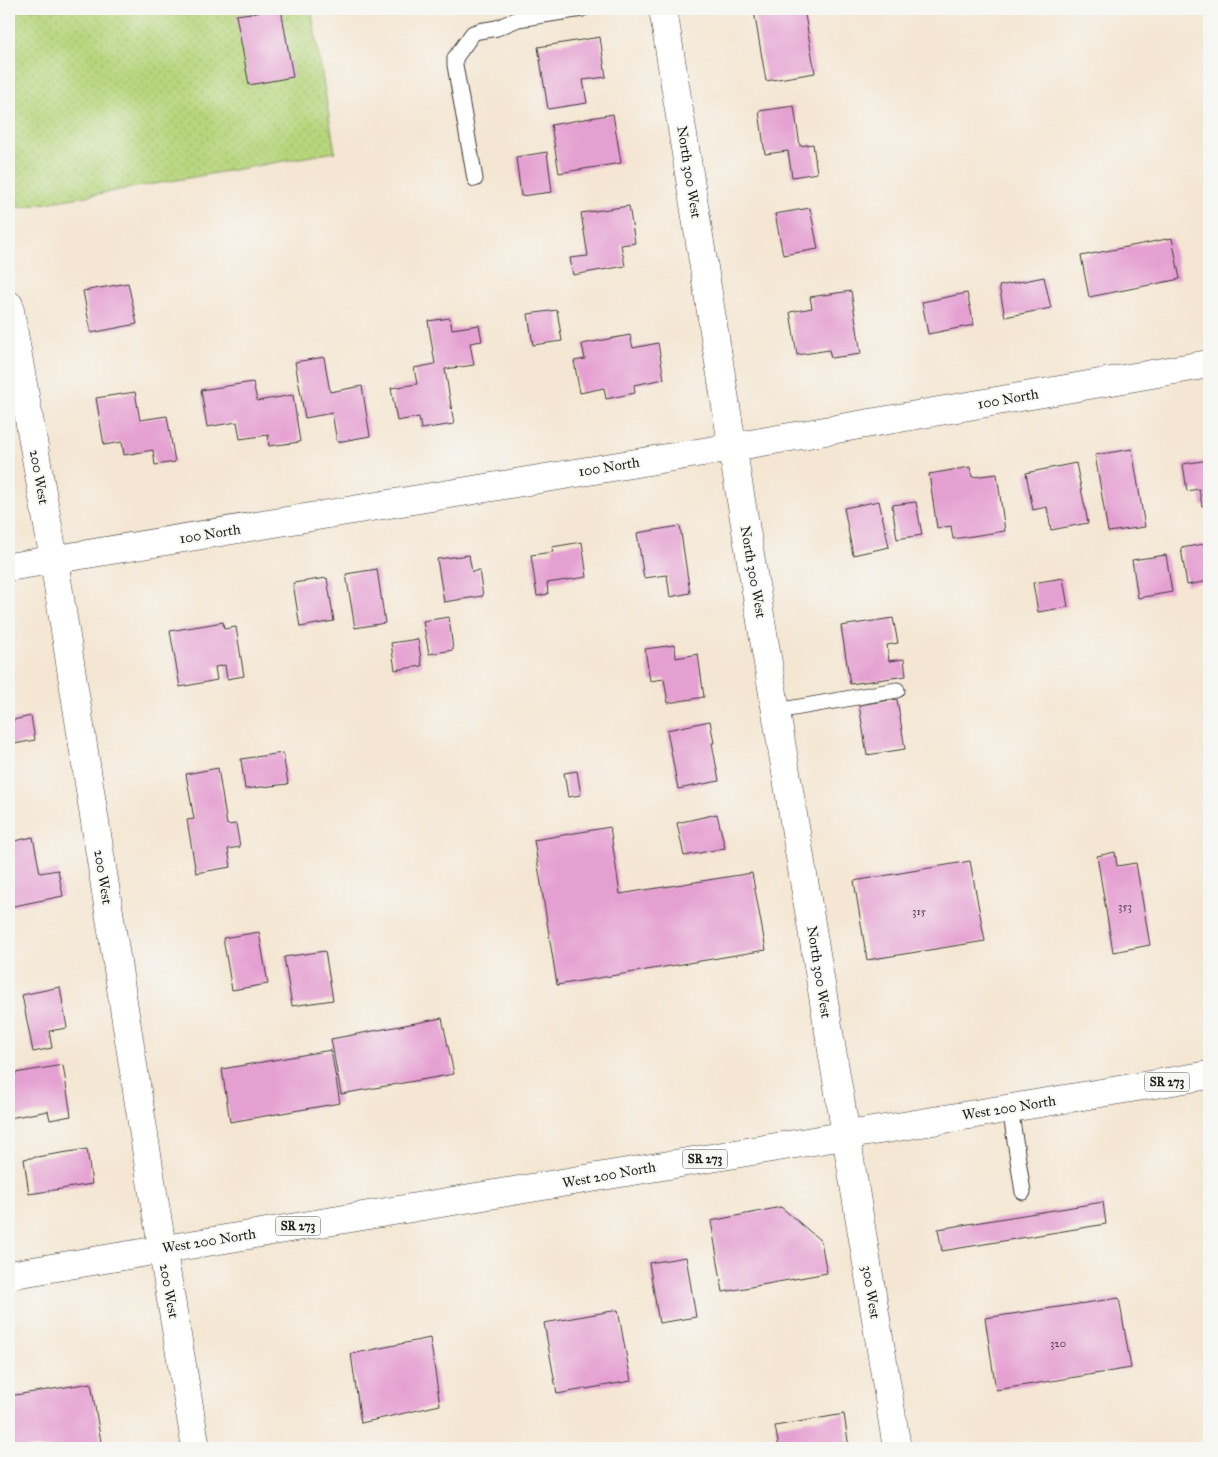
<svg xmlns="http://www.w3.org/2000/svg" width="1218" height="1457" font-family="'IM FELL Great Primer',serif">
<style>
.grass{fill:url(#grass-dots);stroke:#69784c}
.building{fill:#e5a0d2}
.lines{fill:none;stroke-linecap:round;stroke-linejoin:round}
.service-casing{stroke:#3c3a37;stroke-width:17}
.minor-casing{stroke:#3c3a37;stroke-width:29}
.tertiary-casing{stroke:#3c3a37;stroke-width:29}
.primary-casing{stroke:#3c3a37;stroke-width:29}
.service{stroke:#fff;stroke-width:15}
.minor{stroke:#fff;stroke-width:28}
.tertiary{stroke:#fff;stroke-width:28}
.primary{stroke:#fff;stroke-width:28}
.labels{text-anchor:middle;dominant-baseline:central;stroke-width:4;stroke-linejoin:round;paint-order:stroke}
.number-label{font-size:11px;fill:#4e3d4a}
.shield{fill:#f6f6f2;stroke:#5d5d5c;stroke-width:1}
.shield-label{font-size:12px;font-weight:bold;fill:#1c1c1c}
.street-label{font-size:14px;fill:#1c1c1c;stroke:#f6f6f2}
</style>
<defs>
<pattern id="grass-dots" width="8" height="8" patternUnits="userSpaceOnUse" patternTransform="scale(1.25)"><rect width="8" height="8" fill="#b6d57c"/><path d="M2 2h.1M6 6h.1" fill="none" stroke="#9cb66b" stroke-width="1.8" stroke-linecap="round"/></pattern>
</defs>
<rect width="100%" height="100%" fill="#f6f6f2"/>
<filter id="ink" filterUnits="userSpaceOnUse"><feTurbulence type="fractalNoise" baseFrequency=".02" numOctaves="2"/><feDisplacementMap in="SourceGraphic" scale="10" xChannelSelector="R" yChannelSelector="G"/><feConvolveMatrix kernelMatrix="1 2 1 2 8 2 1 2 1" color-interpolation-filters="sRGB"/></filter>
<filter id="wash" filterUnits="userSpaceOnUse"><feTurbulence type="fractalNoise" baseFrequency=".0096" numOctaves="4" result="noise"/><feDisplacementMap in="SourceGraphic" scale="20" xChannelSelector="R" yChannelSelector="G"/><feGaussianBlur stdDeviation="1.12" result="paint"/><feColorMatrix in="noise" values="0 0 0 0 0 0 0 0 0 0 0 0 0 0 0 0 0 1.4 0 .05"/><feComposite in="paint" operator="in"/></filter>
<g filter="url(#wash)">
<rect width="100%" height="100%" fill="#f4e6d2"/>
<!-- grass -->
<path class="grass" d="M9 9H311L335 152 18 208 9 149Z"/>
<g id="blocks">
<!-- building -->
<g class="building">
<path d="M281 9 293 77 249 85 236 15Z"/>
<path d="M770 9H804L815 73 766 81 754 11Z"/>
<path d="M600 37 606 77 583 80 587 103 548 109 538 47Z"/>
<path d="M794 106 800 146 813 144 817 173 792 177 788 151 765 154 759 111Z"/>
<path d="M613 114 621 163 559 173 551 125Z"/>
<path d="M547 152 552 192 521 196 516 157Z"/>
<path d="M629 206 635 243 621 245 625 266 573 275 570 258 588 256 581 213Z"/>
<path d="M810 208 818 249 783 255 775 214Z"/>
<path d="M1172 238 1180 279 1089 297 1081 256Z"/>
<path d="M1044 277 1051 308 1005 317 999 286Z"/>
<path d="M128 283 137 324 91 333 83 291Z"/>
<path d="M851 291 861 354 831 358 829 350 797 355 790 312 812 308 810 297Z"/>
<path d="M967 293 974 325 928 334 922 302Z"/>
<path d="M557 310 562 341 533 345 528 314Z"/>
<path d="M450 318 452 329 479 325 482 341 470 343 474 365 445 369 454 424 421 429 419 417 397 421 391 388 417 384 414 368 435 364 428 321Z"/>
<path d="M630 335 633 348 658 343 664 379 634 385 635 393 606 399 604 388 580 393 574 361 585 359 582 344Z"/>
<path d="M324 357 330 392 362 386 370 436 337 442 332 413 305 418 295 362Z"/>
<path d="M253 382 257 401 293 395 300 442 269 446 268 435 240 439 237 422 207 427 201 390Z"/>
<path d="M135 392 140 420 167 416 175 462 155 465 153 450 124 455 122 442 104 445 96 398Z"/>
<path d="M1132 449 1145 527 1108 532 1095 455Z"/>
<path d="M1209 460V505L1202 506 1199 489 1187 491 1183 464Z"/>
<path d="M1076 463 1088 523 1051 530 1047 507 1033 510 1026 473Z"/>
<path d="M970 467 972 477 997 474 1005 531 953 539 951 526 937 528 929 474Z"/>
<path d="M879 501 889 547 853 555 844 508Z"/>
<path d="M916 502 922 535 897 539 892 505Z"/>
<path d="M680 526 690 593 670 597 667 575 644 578 637 533Z"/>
<path d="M582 542 587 577 547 583 548 594 537 596 531 555 553 552 552 547Z"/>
<path d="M1209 543V581L1187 585 1181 548Z"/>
<path d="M469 555 472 572 479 570 483 596 444 602 437 559Z"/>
<path d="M1166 555 1172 592 1138 598 1132 560Z"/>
<path d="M377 569 385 623 355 628 346 574Z"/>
<path d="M327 578 334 621 300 627 293 583Z"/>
<path d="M1063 578 1068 607 1038 612 1033 583Z"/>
<path d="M449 617 453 650 429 654 423 621Z"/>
<path d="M893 618 898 643 887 645 889 661 904 659 906 676 850 684 841 626Z"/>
<path d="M223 622 224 629 236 627 244 676 227 679 225 665 215 667 217 680 180 687 170 631Z"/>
<path d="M418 639 422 666 395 670 391 643Z"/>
<path d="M675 645 676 658 698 654 704 697 668 703 664 679 650 681 645 649Z"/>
<path d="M897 699 905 749 867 755 859 705Z"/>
<path d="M31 716 35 740 9 745V721Z"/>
<path d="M710 721 714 743H712L719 781 678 789 667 730Z"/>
<path d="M283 753 288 784 245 789 241 759Z"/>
<path d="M218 768 227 825 236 824 240 847 228 849 231 867 196 873 187 820 194 819 186 774Z"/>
<path d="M577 771 581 795 568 797 564 773Z"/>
<path d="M717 814 725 848 684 856 677 823Z"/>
<path d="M610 827 620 894 752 873 766 950 557 985 534 840Z"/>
<path d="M33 837 40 873 58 870 63 896 9 907V842Z"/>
<path d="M1115 852 1117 866 1136 863 1150 945 1113 952 1097 856Z"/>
<path d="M970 861 985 941 867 960 854 881Z"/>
<path d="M259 932 268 984 232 990 223 938Z"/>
<path d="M325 951 333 1000 292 1006 284 957Z"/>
<path d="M60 987 67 1028 49 1031 52 1048 33 1052 22 995Z"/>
<path d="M442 1018 454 1074 341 1094 331 1039Z"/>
<path d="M331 1050 340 1103 230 1122 222 1069Z"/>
<path d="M63 1065 71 1116 50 1120 48 1111 9 1118V1074Z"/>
<path d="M87 1149 92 1184 29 1194 24 1159Z"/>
<path d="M1103 1202 1106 1224 942 1251 938 1229Z"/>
<path d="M781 1207 821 1241 827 1273 723 1292 711 1221Z"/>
<path d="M686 1257 696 1317 659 1323 649 1263Z"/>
<path d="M1119 1298 1131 1368 996 1390 985 1318Z"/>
<path d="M618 1310 631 1381 557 1394 544 1323Z"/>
<path d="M430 1338 440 1405 361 1423 351 1354Z"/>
<path d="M91 1383 102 1448H9V1396Z"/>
<path d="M844 1414 849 1448H779L775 1426Z"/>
<path d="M128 1444 129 1448H104V1447Z"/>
</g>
</g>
</g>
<g filter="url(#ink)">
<use href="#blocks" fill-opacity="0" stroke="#3c3a37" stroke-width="1"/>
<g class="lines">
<defs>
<g id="service">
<path d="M475 179 455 65V58L473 33 479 31 497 28 518 19 582 9"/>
<path d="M777 711 897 690"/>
<path d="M1010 1108 1023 1192"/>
</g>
<g id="minor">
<path d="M663 9 737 476 846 1135"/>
<path d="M9 305 54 560 153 1193 196 1448"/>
<path d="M9 567 733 447 1209 364"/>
</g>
<path id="tertiary" d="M846 1135 897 1448"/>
<path id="primary" d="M9 1275 1209 1075"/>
</defs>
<!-- service casing -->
<use href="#service" class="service-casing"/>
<!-- minor casing -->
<use href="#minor" class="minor-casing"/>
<!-- tertiary casing -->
<use href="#tertiary" class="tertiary-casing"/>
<!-- primary casing -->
<use href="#primary" class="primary-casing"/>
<!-- service -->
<use href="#service" class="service"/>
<!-- minor -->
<use href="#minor" class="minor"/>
<!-- tertiary -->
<use href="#tertiary" class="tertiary"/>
<!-- primary -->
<use href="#primary" class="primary"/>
</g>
</g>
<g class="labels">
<!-- number labels -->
<g class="number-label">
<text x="1125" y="906">353</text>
<text x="919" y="911">315</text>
<text x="1058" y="1343">320</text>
</g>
<!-- shield labels -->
<g class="shield">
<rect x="1144.5" y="1072.5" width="45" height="19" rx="4"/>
<rect x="682.5" y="1149.5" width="45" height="19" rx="4"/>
<rect x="275.5" y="1216.5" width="45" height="19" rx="4"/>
</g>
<g class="shield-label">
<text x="1167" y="1082">SR 273</text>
<text x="705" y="1159">SR 273</text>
<text x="298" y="1226">SR 273</text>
</g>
<!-- street labels -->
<g class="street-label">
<text transform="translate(689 172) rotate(81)">North 300 West</text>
<text transform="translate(1008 399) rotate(-10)">100 North</text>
<text transform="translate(609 467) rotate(-9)">100 North</text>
<text transform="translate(39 477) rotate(80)">200 West</text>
<text transform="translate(210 534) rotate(-9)">100 North</text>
<text transform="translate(753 572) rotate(80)">North 300 West</text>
<text transform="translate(103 877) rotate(81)">200 West</text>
<text transform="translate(819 972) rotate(81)">North 300 West</text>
<text transform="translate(1009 1108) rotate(-9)">West 200 North</text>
<text transform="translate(609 1175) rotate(-10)">West 200 North</text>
<text transform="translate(209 1241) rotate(-9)">West 200 North</text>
<text transform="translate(169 1291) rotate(80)">200 West</text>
<text transform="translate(871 1292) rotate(81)">300 West</text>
</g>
</g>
<!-- margin -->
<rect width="1218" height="1457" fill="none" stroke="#f6f6f2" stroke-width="30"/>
</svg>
